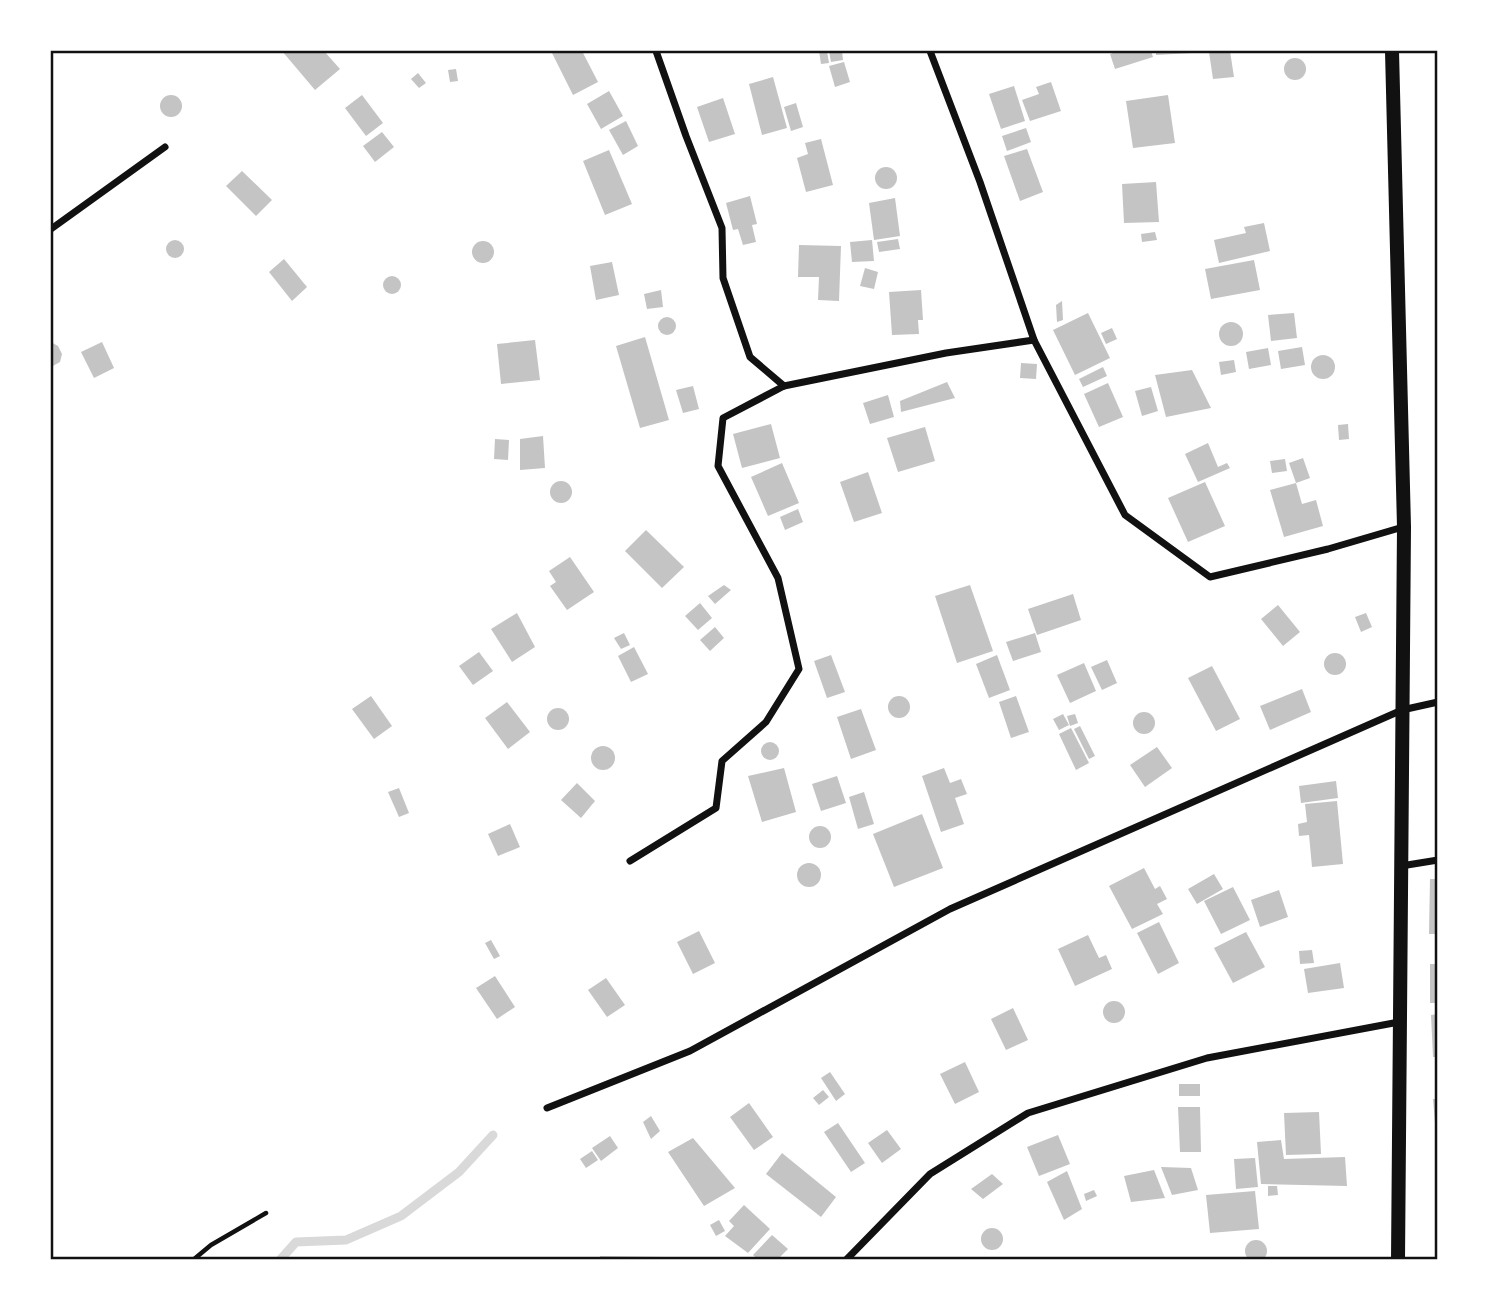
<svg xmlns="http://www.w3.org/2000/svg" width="1489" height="1311" font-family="'Roboto Condensed',sans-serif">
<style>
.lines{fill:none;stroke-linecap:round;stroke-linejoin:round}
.stream{stroke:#d9d9d9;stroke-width:9}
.building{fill:#c4c4c4}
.path{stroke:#111;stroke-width:4.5}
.minor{stroke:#111;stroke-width:7}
.secondary{stroke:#111;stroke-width:14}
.neatline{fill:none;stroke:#111;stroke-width:2.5}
</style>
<rect width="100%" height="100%" fill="#fff"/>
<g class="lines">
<!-- stream -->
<path class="stream" d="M280 1260 296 1242 346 1240 401 1216 459 1172 493 1135"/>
</g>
<!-- building -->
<g class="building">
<path d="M282 51H324L340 69 315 90Z"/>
<path d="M551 51H582L598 82 573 95Z"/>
<path d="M819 51H827L829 63 821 64Z"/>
<path d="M829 51H842L843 60 831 62Z"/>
<path d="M1119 51H1151L1153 57 1115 69 1110 54Z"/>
<path d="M1156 51H1192V53L1156 55Z"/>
<path d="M1230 51 1234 77 1213 79 1209 52Z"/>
<circle cx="1295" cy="69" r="11"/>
<path d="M844 62 850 82 835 87 829 66Z"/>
<path d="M456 69 458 81 450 82 448 70Z"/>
<path d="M418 73 426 83 419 88 411 79Z"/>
<path d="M773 77 787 128 762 135 749 84Z"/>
<path d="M1051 82 1061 111 1030 121 1022 100 1039 94 1036 87Z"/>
<path d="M1014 86 1025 121 1001 129 989 94Z"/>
<path d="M609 91 623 116 601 129 587 104Z"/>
<path d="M362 95 383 123 366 136 345 108Z"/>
<path d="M1168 95 1175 143 1133 148 1126 101Z"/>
<circle cx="171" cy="106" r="11"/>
<path d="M723 98 735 134 709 142 697 107Z"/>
<path d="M796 103 803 127 791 131 784 107Z"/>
<path d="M626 121 638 146 623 155 609 130Z"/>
<path d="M1026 128 1031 142 1007 151 1002 136Z"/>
<path d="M382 132 394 147 375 162 363 146Z"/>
<path d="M821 139 833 185 806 192 797 158 808 154 805 143Z"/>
<path d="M1027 149 1043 192 1020 201 1004 156Z"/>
<path d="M609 150 632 204 605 215 583 161Z"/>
<circle cx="886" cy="178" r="11"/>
<path d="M242 171 272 200 256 216 226 186Z"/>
<path d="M1156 182 1159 222 1124 223 1122 184Z"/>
<path d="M750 196 757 224 752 225 756 242 743 245 738 229 733 230 726 203Z"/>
<path d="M895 198 900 236 874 240 869 203Z"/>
<path d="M1264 223 1270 251 1219 263 1214 240 1246 233 1244 227Z"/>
<path d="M1155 232 1157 240 1142 242 1141 234Z"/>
<path d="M898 239 900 249 879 252 877 242Z"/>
<circle cx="175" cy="249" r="9"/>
<path d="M872 240 874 261 852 262 850 242Z"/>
<circle cx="483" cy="252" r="11"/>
<path d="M799 245 841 246 839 301 818 300 819 277H798Z"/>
<path d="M284 259 307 287 292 301 269 272Z"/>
<path d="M1254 260 1260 290 1211 299 1205 269Z"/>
<path d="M612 262 619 295 596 300 590 266Z"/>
<path d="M865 268 878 272 874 289 860 286Z"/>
<circle cx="392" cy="285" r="9"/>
<path d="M661 290 663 307 647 309 644 294Z"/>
<path d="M921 290 923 320H918L919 334 892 335 889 292Z"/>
<path d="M1062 301 1063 320 1057 322 1056 305Z"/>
<path d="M1088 313 1110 358 1075 375 1053 330Z"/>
<path d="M1294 313 1297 338 1271 341 1268 315Z"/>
<circle cx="667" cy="326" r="9"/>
<circle cx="1231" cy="334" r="12"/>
<path d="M1112 328 1117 339 1106 344 1101 333Z"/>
<path d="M645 337 669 420 640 428 616 346Z"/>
<path d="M535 340 540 380 501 384 497 344Z"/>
<path d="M51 342 58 346 62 354 60 362 51 367Z"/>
<path d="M102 342 114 368 94 378 81 352Z"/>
<path d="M1302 347 1305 365 1281 369 1278 351Z"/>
<path d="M1268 348 1271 365 1249 369 1246 352Z"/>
<circle cx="1323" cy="367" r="12"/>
<path d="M1234 360 1236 372 1221 375 1219 362Z"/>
<path d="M1021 363 1037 364 1036 379 1020 378Z"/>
<path d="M1103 367 1107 376 1083 387 1079 379Z"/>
<path d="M1192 370 1211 408 1166 417 1155 375Z"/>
<path d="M947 382 955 398 901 412 900 401Z"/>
<path d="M1108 383 1123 417 1099 427 1084 394Z"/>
<path d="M693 386 699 409 683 413 676 390Z"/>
<path d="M1151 387 1158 411 1142 416 1135 391Z"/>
<path d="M888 395 894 417 870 424 863 403Z"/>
<path d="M771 424 780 458 742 468 733 434Z"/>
<path d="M1348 424 1349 439 1339 440 1338 425Z"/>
<path d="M925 427 935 461 898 472 887 438Z"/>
<path d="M543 436 545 468 520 470V439Z"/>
<path d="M495 439 509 440 508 460 494 459Z"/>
<path d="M1208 443 1218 467 1227 463 1230 468 1198 482 1185 454Z"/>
<path d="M1303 458 1310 478 1296 483 1302 504 1316 500 1323 526 1284 537 1270 490 1296 483 1289 463Z"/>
<path d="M1285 459 1287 471 1272 473 1270 461Z"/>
<path d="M782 463 799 503 768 516 751 477Z"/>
<path d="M868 472 882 513 854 522 840 482Z"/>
<circle cx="561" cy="492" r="11"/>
<path d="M1205 482 1225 526 1188 542 1168 498Z"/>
<path d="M798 509 803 522 785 530 780 517Z"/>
<path d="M646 530 684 567 662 588 625 551Z"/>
<path d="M570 557 594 592 567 610 550 586 556 582 549 571Z"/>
<path d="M724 585 731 590 715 604 708 596Z"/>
<path d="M970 585 993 651 957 663 935 596Z"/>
<path d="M1073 594 1081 620 1037 635 1028 609Z"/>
<path d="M700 603 712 618 698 630 685 616Z"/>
<path d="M1278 605 1300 632 1283 646 1261 619Z"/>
<path d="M517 613 535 647 512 662 491 629Z"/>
<path d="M1366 613 1372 627 1361 632 1355 617Z"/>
<path d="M715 627 724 638 710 651 700 640Z"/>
<path d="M624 633 630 645 621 649 614 638Z"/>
<path d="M1035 633 1041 652 1013 661 1006 642Z"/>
<path d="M634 647 648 674 631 682 618 656Z"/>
<path d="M479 652 493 671 473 685 459 666Z"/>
<circle cx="1335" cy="664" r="11"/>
<path d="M831 655 845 692 827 698 814 661Z"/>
<path d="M997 655 1010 690 989 698 976 664Z"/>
<path d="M1107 660 1117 683 1102 690 1091 667Z"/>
<path d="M1084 663 1096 691 1070 703 1057 675Z"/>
<path d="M1212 666 1240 719 1216 731 1188 678Z"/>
<path d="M1302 689 1311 712 1270 730 1260 706Z"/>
<circle cx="899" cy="707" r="11"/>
<path d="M371 696 392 726 374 739 352 709Z"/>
<path d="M1016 696 1029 732 1011 738 999 702Z"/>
<path d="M507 702 530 732 508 749 485 718Z"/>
<circle cx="558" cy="719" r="11"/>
<path d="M861 709 876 750 851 759 837 717Z"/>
<circle cx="1144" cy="723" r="11"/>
<path d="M1063 714 1069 725 1059 730 1053 719Z"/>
<path d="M1075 714 1078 723 1070 726 1067 716Z"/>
<path d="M1080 726 1095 756 1089 759 1074 729Z"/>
<path d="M1071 728 1089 763 1076 770 1059 734Z"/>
<circle cx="770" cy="751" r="9"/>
<circle cx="603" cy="758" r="12"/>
<path d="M1157 747 1172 768 1145 787 1130 765Z"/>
<path d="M784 768 796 812 762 822 748 776Z"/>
<path d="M944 768 950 783 961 779 967 794 955 798 964 824 941 832 922 776Z"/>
<path d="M837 776 846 803 821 811 812 784Z"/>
<path d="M1336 781 1338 798 1301 803 1299 786Z"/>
<path d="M577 783 595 801 581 818 561 800Z"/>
<path d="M399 788 409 813 399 817 388 792Z"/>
<path d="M864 792 874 824 858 829 849 797Z"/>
<path d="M1337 801 1343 864 1312 867 1309 835 1299 836 1298 824 1307 822 1305 804Z"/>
<path d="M922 814 943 868 894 887 873 834Z"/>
<path d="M510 824 520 847 498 856 488 834Z"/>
<circle cx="820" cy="837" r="11"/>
<circle cx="809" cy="875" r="12"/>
<path d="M1144 868 1155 889 1160 886 1167 899 1157 904 1163 914 1132 929 1109 886Z"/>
<path d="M1214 874 1223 889 1197 904 1188 889Z"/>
<path d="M1430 879H1438V934H1429Z"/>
<path d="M1233 887 1250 920 1221 934 1204 901Z"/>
<path d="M1279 890 1288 917 1260 927 1251 900Z"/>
<path d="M1159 922 1179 963 1158 974 1137 933Z"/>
<path d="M699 931 715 963 693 974 677 942Z"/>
<path d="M1246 932 1265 967 1233 983 1214 948Z"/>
<path d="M1088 935 1099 958 1106 955 1112 969 1075 986 1058 949Z"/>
<path d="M491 940 500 956 494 959 485 943Z"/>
<path d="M1312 950 1314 963 1300 964 1299 951Z"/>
<path d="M1340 963 1344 988 1308 993 1304 969Z"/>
<rect x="1430" y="964" width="8" height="39"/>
<path d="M495 976 515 1007 497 1019 476 988Z"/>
<path d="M606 978 625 1005 607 1017 588 990Z"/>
<circle cx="1114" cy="1012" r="11"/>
<path d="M1013 1008 1028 1040 1006 1050 991 1019Z"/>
<path d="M1438 1014V1057H1433L1431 1015Z"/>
<path d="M965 1062 979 1092 955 1104 940 1074Z"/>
<path d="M830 1072 845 1094 836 1101 821 1078Z"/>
<rect x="1179" y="1084" width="21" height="12"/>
<path d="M823 1090 829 1097 819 1105 813 1098Z"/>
<path d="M1433 1099H1438V1134L1436 1135Z"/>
<path d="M749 1103 773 1137 754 1150 730 1117Z"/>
<path d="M1178 1107H1200L1201 1152H1180Z"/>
<path d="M1319 1112 1321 1154 1286 1155 1284 1113Z"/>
<path d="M651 1116 660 1131 651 1139 643 1122Z"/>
<path d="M838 1123 865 1163 851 1172 824 1132Z"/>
<path d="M887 1130 901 1149 882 1163 868 1143Z"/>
<path d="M1058 1135 1070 1164 1039 1176 1027 1147Z"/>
<path d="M610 1136 618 1148 601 1161 592 1148Z"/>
<path d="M693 1138 735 1188 704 1206 668 1152Z"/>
<path d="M1281 1140 1284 1159 1345 1157 1347 1186 1261 1184 1257 1142Z"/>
<path d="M592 1151 598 1160 586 1168 580 1159Z"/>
<path d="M782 1153 836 1197 821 1217 766 1174Z"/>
<path d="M1255 1158 1258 1187 1236 1189 1234 1159Z"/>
<path d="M1161 1167 1191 1168 1198 1190 1172 1195Z"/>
<path d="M1154 1170 1165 1198 1131 1202 1124 1176Z"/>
<path d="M1067 1171 1082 1209 1064 1220 1047 1182Z"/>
<path d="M992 1174 1003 1184 983 1199 971 1189Z"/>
<path d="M1268 1186H1277L1278 1195 1268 1196Z"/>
<path d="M1094 1190 1097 1196 1086 1201 1084 1194Z"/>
<path d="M1255 1191 1259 1229 1210 1233 1206 1195Z"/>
<path d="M744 1205 770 1229 748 1253 725 1236 734 1226 729 1221Z"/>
<path d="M719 1220 725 1231 716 1236 710 1225Z"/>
<circle cx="992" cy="1239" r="11"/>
<path d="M772 1235 788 1249 777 1260H758L753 1255Z"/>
<circle cx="1256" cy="1251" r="11"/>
<path d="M600 1256 665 1257V1260H600Z"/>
</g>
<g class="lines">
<!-- path -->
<path class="path" d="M193 1260 211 1245 266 1213"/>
<!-- minor -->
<g class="minor">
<path d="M656 51 686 136 722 228 723 278 750 357 784 386"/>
<path d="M930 51 980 182 1034 340 1125 515 1210 577 1328 549 1403 527"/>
<path d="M51 229 165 147"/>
<path d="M630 861 716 808 722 761 766 722 799 669 778 578 718 466 723 418 784 386 946 353 1034 340"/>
<path d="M1401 866 1438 860"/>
<path d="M547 1108 690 1051 950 909 1402 710 1438 702"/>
<path d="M846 1260 930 1174 1028 1113 1207 1058 1399 1022"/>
</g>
<!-- secondary -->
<path class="secondary" d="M1392 51 1404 527 1398 1260"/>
</g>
<!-- border -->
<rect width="1489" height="1311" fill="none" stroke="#ffffff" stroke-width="105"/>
<rect x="52" y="52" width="1384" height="1206" class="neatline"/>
</svg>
